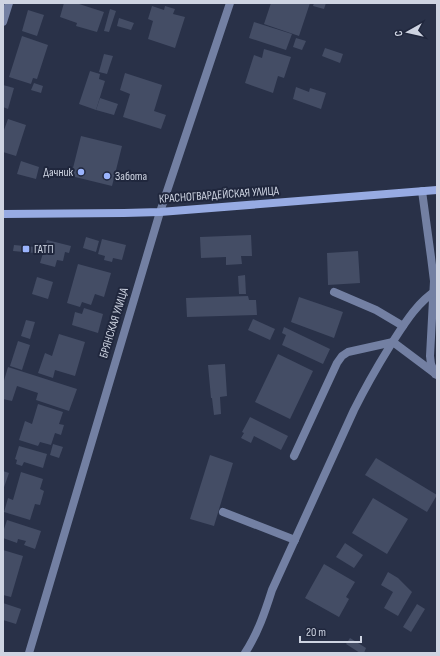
<svg xmlns="http://www.w3.org/2000/svg" width="440" height="656" font-family="'Sofia Sans Condensed',sans-serif">
<style>
.building{fill:#444d65}
.lines{fill:none;stroke-linecap:round;stroke-linejoin:round}
.lane{stroke:#7380a3;stroke-width:8}
.street{stroke:#7380a3;stroke-width:8}
.secondary{stroke:#97abe3;stroke-width:8}
.poi-dot{fill:#9bb4fd;stroke:#20273d;stroke-width:1.5}
.labels{text-anchor:middle;dominant-baseline:central;stroke-width:4;stroke-linejoin:round;paint-order:stroke}
.poi-label{font-size:12px;fill:#ced4e2;stroke:#20273d;text-anchor:start}
.street-label{font-size:12px;fill:#ced4e2;stroke:#20273d}
</style>
<rect width="100%" height="100%" fill="#293148"/>
<!-- building -->
<g class="building">
<path d="M64 3H76L104 12 97 32 76 26 77 23 60 17Z"/>
<path d="M271 3H310L299 36 264 24Z"/>
<path d="M314 3H326L324 9 313 6Z"/>
<path d="M152 6 164 10 165 6 175 9 173 14 185 17 175 48 148 39 153 21 148 19Z"/>
<path d="M110 9 116 11 109 32 104 31Z"/>
<path d="M28 10 44 15 37 36 22 31Z"/>
<path d="M119 18 134 23 131 30 117 26Z"/>
<path d="M254 22 292 34 286 50 249 38Z"/>
<path d="M22 36 48 45 37 79 33 78 31 84 9 77Z"/>
<path d="M296 38 306 41 302 50 293 47Z"/>
<path d="M325 48 343 54 340 63 322 56Z"/>
<path d="M264 49 291 57 284 78 278 76 273 93 245 83 254 55 262 58Z"/>
<path d="M104 54 113 56 107 74 99 72Z"/>
<path d="M90 71 100 74 99 79 105 81 96 110 79 104Z"/>
<path d="M125 73 162 85 154 111 166 115 161 129 123 117 130 94 120 90Z"/>
<path d="M34 83 43 86 41 93 31 90Z"/>
<path d="M3 85 14 88 8 109 3 107Z"/>
<path d="M296 87 309 92 310 88 326 93 321 109 293 99Z"/>
<path d="M100 98 118 104 114 115 96 110Z"/>
<path d="M8 119 26 125 16 156 3 152V130H4Z"/>
<path d="M81 136 122 146 112 186 71 176Z"/>
<path d="M21 161 39 167 36 179 17 174Z"/>
<path d="M251 235 252 256H241L242 264 226 265V257L201 258 200 237Z"/>
<path d="M86 237 99 241 96 252 83 248Z"/>
<path d="M102 239 126 245 122 260 113 258 112 262 104 260 105 256 98 254Z"/>
<path d="M47 240 71 246 69 253 65 252 63 261 57 260 55 267 40 263Z"/>
<path d="M14 245 35 247 34 253 13 251Z"/>
<path d="M358 251 360 283 328 285 327 253Z"/>
<path d="M78 264 111 273 104 297 95 294 91 305 82 302 80 307 67 303Z"/>
<path d="M245 275 246 294H239L238 276Z"/>
<path d="M37 277 53 282 48 299 32 294Z"/>
<path d="M248 296 249 300H256L257 315 187 317 186 298Z"/>
<path d="M299 297 343 312 334 338 291 322Z"/>
<path d="M84 308 103 314 98 333 72 325 75 312 82 314Z"/>
<path d="M253 319 275 329 270 340 248 330Z"/>
<path d="M26 320 35 322 30 339 21 336Z"/>
<path d="M284 327 330 349 323 364 282 345 286 335 282 333Z"/>
<path d="M59 334 85 342 75 376 55 370 53 378 38 373 45 353 52 356Z"/>
<path d="M18 341 30 345 22 370 10 366Z"/>
<path d="M278 354 313 371 290 419 255 402Z"/>
<path d="M225 364 227 396 220 397 221 414 214 415 212 398H211L208 365Z"/>
<path d="M8 367 77 389 69 411 36 400 38 393 17 386 12 401 3 399V384Z"/>
<path d="M38 404 63 412 59 424 64 425 61 435 55 433 51 445 40 442 38 446 19 440 25 421 32 424Z"/>
<path d="M250 417 288 436 281 450 254 436 251 443 241 438 244 433 242 432Z"/>
<path d="M53 444 63 447 59 458 50 455Z"/>
<path d="M19 446 47 454 43 468 24 462 22 466 16 464 17 460 15 459Z"/>
<path d="M210 455 233 463 214 526 190 519Z"/>
<path d="M376 458 437 495 427 512 365 475Z"/>
<path d="M3 471 9 473 3 490Z"/>
<path d="M21 472 43 479 40 489 44 491 40 505 35 504 30 520 4 512 8 498 13 500Z"/>
<path d="M373 498 408 519 387 554 352 533Z"/>
<path d="M7 520 41 531 35 549 24 545 26 541 18 539 17 543 3 538V532Z"/>
<path d="M345 543 363 555 354 568 336 557Z"/>
<path d="M3 550 23 556 11 597 3 595Z"/>
<path d="M324 564 355 582 346 597 349 599 339 617 305 598Z"/>
<path d="M388 572 398 578 412 592 398 616 384 608 393 592 381 585Z"/>
<path d="M3 603 21 609 16 624 3 620Z"/>
<path d="M417 604 425 609 411 632 403 627Z"/>
<path d="M350 638 366 648 364 653H360L346 644Z"/>
</g>
<g class="lines">
<!-- lane -->
<g class="lane">
<path d="M422 191 431 257 434 281 430 356 431 364 435 374"/>
<path d="M334 292 376 310 403 326"/>
<path d="M294 456 337 363 342 356 348 352 393 342 437 375"/>
<path d="M223 512 295 540"/>
<path d="M245 653C258 633 265 612 272 590L354 410C365 388 377 367 390 346 403 326 416 303 437 290"/>
</g>
<!-- street -->
<g class="street">
<path d="M3 22 9 3"/>
<path d="M29 653 160 212 230 3"/>
</g>
<!-- secondary -->
<path class="secondary" d="M3 214 124 213 160 212 437 190"/>
</g>
<!-- markers -->
<g class="poi-dot">
<circle cx="81" cy="172" r="4"/>
<circle cx="107" cy="176" r="4"/>
<rect x="22" y="245" width="8" height="8" rx="2"/>
</g>
<g class="labels">
<!-- poi labels -->
<g class="poi-label">
<text x="73" y="172" text-anchor="end">Дачник</text>
<text x="115" y="176">Забота</text>
<text x="34" y="249">ГАТП</text>
</g>
<!-- street labels -->
<g class="street-label">
<text transform="translate(219 195) rotate(-4)">КРАСНОГВАРДЕЙСКАЯ УЛИЦА</text>
<text transform="translate(114 323) rotate(-73)">БРЯНСКАЯ УЛИЦА</text>
</g>
</g>
<!-- border -->
<rect width="440" height="656" fill="none" stroke="#ced4e2" stroke-width="8"/>
<!-- north arrow -->
<g transform="translate(408 32) rotate(262)" stroke="#20273d" stroke-width="3" paint-order="stroke">
<path d="M0-3L7 15L0 10L-7 15Z" fill="#ced4e2"/>
<text y="-6" font-size="11" font-weight="bold" text-anchor="middle" fill="#ced4e2">С</text>
</g>
<!-- scale -->
<path d="M300 636v6h61v-6" fill="none" stroke="#ced4e2" stroke-width="2"/>
<text x="306" y="636" font-size="12" fill="#ced4e2" stroke="#20273d" stroke-width="3" paint-order="stroke">20 m</text>
</svg>
